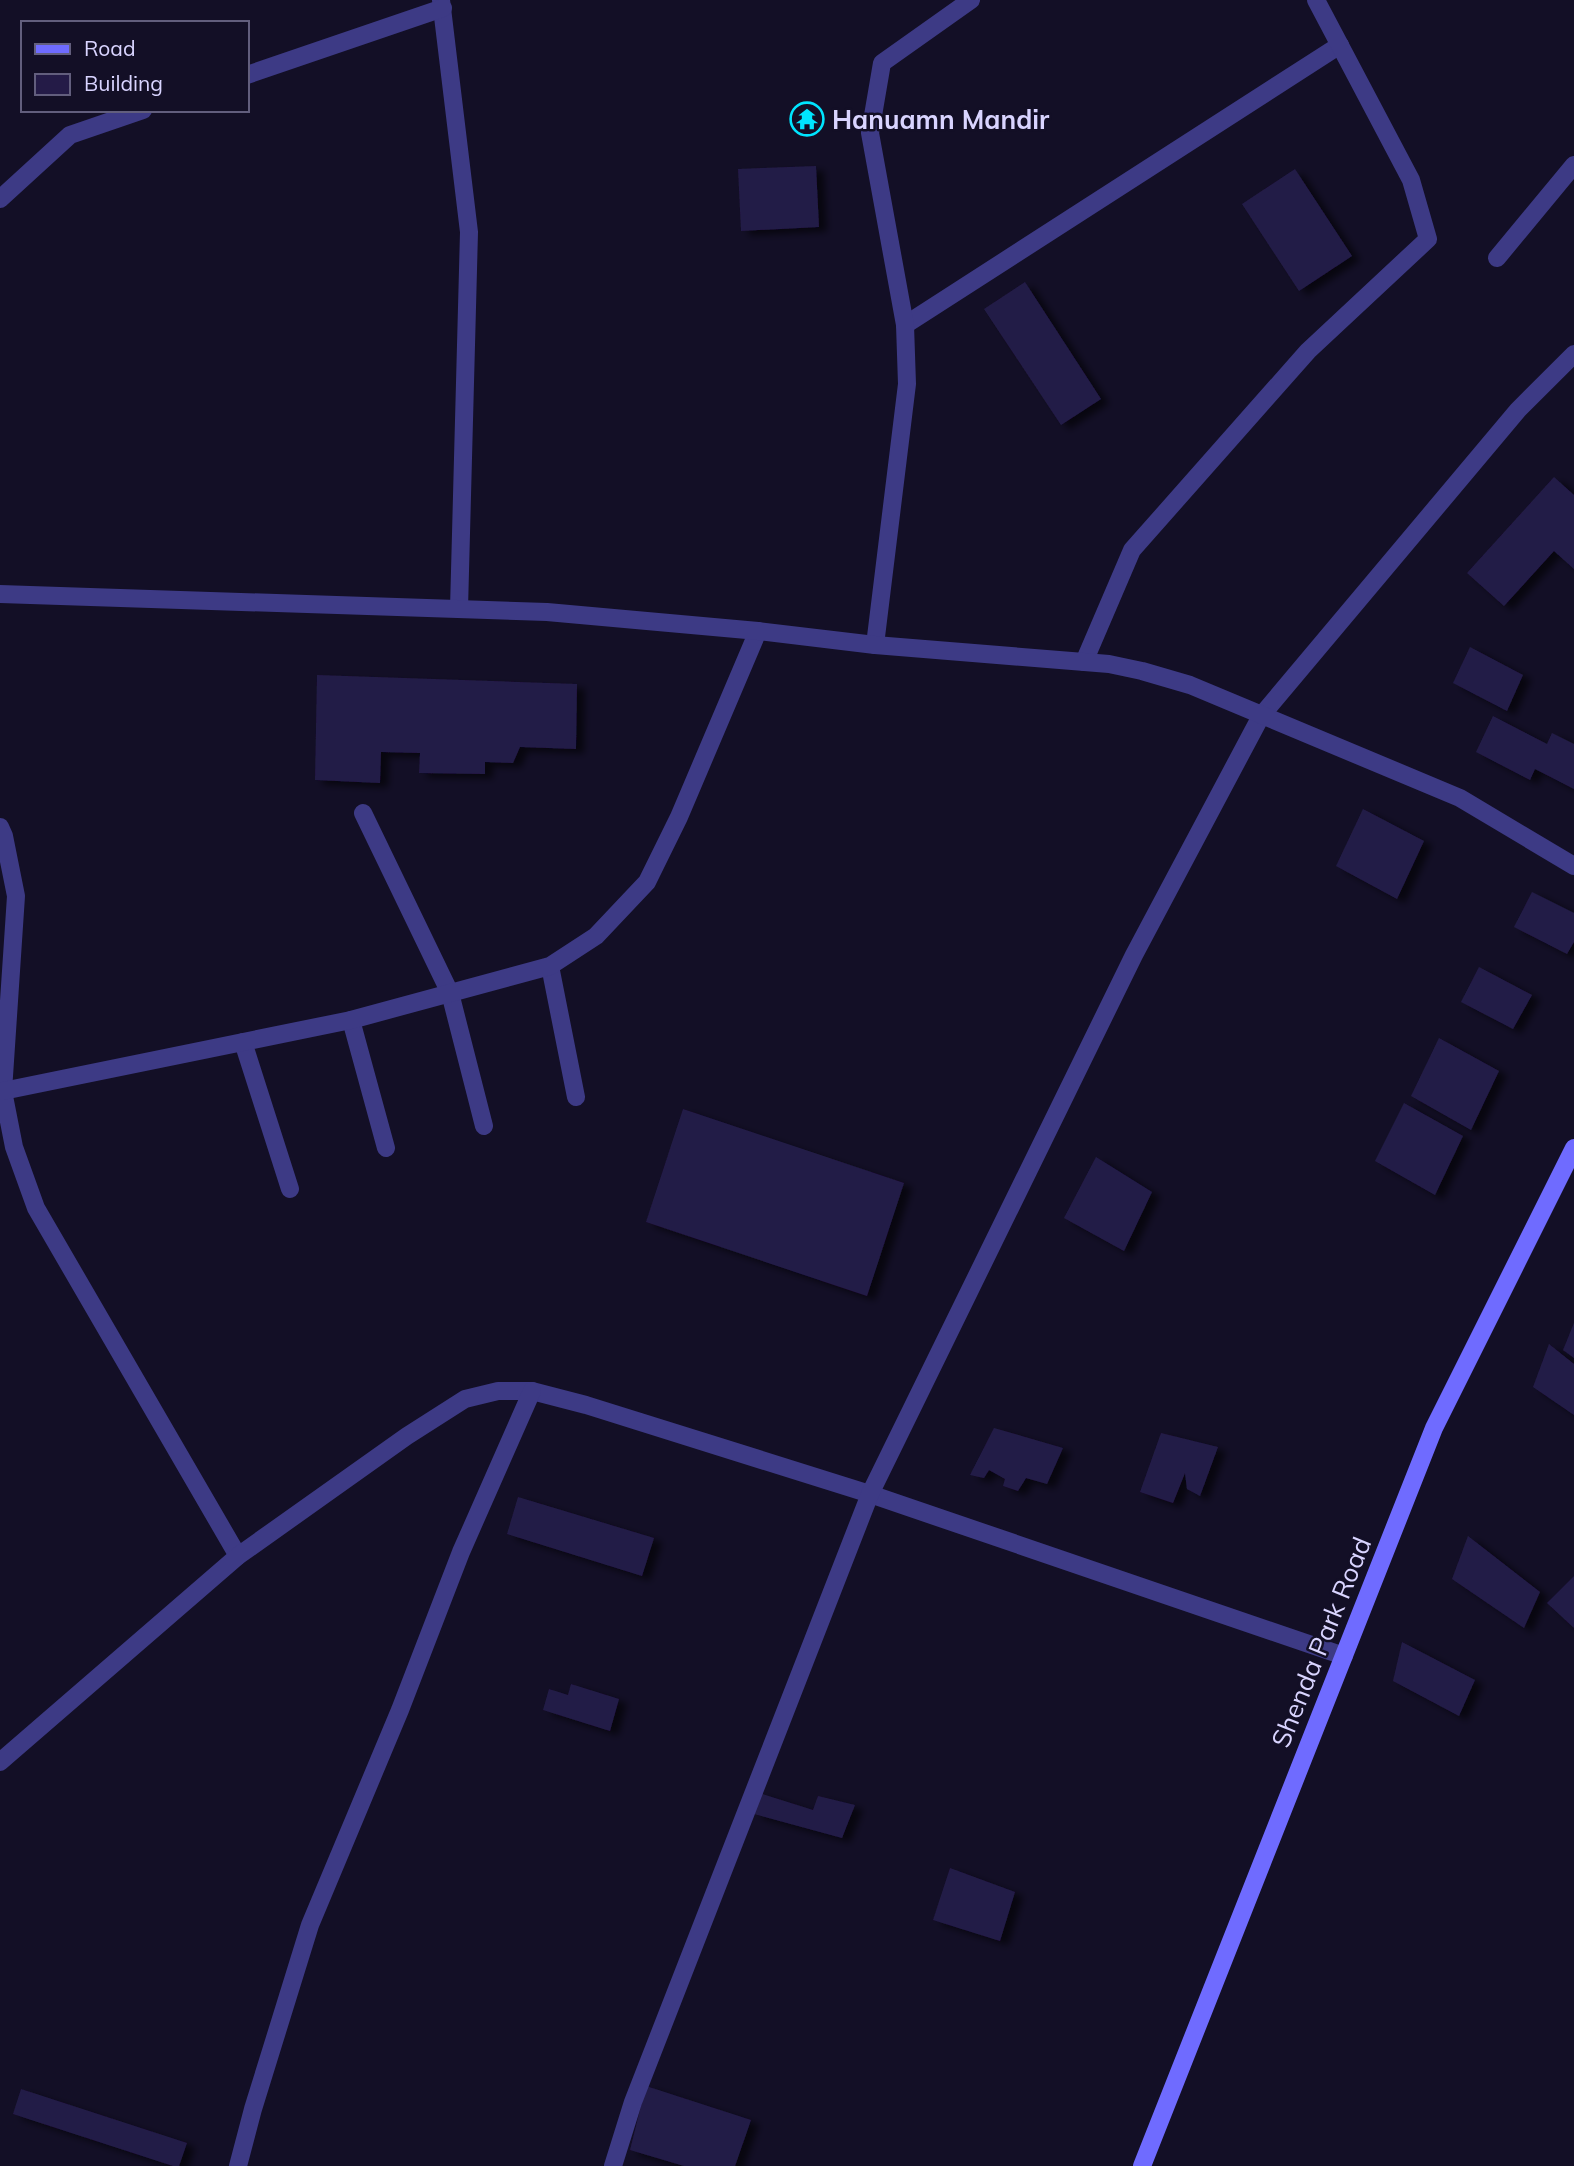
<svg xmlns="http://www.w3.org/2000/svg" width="1574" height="2166" font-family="Mulish,sans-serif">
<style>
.building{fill:#241b47;filter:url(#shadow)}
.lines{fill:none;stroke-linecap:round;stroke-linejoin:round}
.minor{stroke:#3d3a85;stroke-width:18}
.tertiary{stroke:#3d3a85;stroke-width:18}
.secondary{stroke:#6f6bff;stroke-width:18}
.labels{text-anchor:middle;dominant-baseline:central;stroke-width:5;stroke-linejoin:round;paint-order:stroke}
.poi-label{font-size:26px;font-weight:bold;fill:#d9d4ff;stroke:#130f26;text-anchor:start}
.street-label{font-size:26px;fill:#d9d4ff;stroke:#130f26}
</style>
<defs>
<filter id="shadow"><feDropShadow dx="8" dy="4.5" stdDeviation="3.5" flood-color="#0009"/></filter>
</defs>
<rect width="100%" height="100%" fill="#130f26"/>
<!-- building -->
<g class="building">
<path d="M816 166 819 227 741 231 738 169Z"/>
<path d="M1295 169 1352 256 1299 291 1242 204Z"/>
<path d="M1025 282 1101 399 1061 425 984 309Z"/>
<path d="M1554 477 1574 495V569L1554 551 1504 606 1467 573Z"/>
<path d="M1470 647 1523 675 1507 711 1453 683Z"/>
<path d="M317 675 577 684 576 749 520 747 513 763 485 762V774L419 773 420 753 381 752 380 783 315 780Z"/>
<path d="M1493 716 1547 744 1552 733 1574 744V789L1535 769 1530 780 1476 752Z"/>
<path d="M1363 809 1424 841 1397 899 1336 866Z"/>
<path d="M1532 892 1574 913V942L1567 954 1514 927Z"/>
<path d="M1479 967 1532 995 1513 1029 1461 1002Z"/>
<path d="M1439 1038 1499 1071 1471 1130 1411 1096Z"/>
<path d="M1404 1103 1463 1136 1435 1195 1375 1161Z"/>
<path d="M683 1109 904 1183 867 1296 646 1222Z"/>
<path d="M1096 1157 1152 1192 1124 1251 1064 1218Z"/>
<path d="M1574 1323V1358L1563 1350Z"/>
<path d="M1549 1344 1574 1364V1415L1533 1387Z"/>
<path d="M994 1428 1063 1448 1047 1484 1026 1478 1018 1491 1003 1486 1005 1479 989 1470 984 1478 970 1475Z"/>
<path d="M1161 1433 1218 1447 1200 1496 1187 1489 1185 1473 1173 1503 1140 1492Z"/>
<path d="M518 1497 654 1538 642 1576 507 1534Z"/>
<path d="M1468 1536 1540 1592 1524 1628 1452 1579Z"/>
<path d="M1574 1576V1628L1547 1603Z"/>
<path d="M1402 1642 1475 1680 1459 1716 1393 1681Z"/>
<path d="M571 1684 619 1699 610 1731 543 1710 549 1689 568 1695Z"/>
<path d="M759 1793 813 1810 818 1796 855 1805 842 1838 754 1814Z"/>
<path d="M950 1868 1015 1892 1000 1941 933 1920Z"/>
<path d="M646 2086 751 2120 735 2166H684L630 2150Z"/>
<path d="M21 2089 187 2143 179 2166H173L13 2114Z"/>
</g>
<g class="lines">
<!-- minor -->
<g class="minor">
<path d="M441 0 469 232 459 609"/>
<path d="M247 75 443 8"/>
<path d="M0 199 70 135 143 110"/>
<path d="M1497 258 1574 165"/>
<path d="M905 325 1340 45"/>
<path d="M875 645 907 384 905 325 870 133 882 63 971 0"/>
<path d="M1084 662 1132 550 1308 351 1428 239 1411 180 1316 0"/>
<path d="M363 813 450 993 484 1126"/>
<path d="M0 827 4 836 16 896 3 1091 14 1147 36 1208 238 1556"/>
<path d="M550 966 576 1097"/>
<path d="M351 1020 386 1148"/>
<path d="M243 1042 290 1189"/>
<path d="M3 1091 351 1020 550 966 596 936 647 882 679 817 758 631"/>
<path d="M0 1762 238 1556 407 1436 465 1399 498 1391H532L586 1405 870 1494 1344 1656"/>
<path d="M238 2166 253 2109 310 1925 400 1710 461 1552 532 1391"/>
<path d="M613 2166 633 2102 870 1494 1134 955 1261 716 1518 410 1574 354"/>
</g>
<!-- tertiary -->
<path class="tertiary" d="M0 594 547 612 758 631 875 645 1109 664 1142 671 1190 685 1460 798 1574 866"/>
<!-- secondary -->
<path class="secondary" d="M1142 2166 1434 1428 1574 1148"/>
</g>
<!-- icons -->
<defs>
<symbol id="temple-ring" viewBox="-11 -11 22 22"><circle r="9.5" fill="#130f26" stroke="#00e5ff" stroke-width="1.5"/><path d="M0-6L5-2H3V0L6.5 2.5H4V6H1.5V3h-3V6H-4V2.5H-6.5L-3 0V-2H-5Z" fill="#00e5ff"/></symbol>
</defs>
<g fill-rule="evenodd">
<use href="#temple-ring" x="788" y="100" width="38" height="38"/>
</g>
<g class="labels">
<!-- poi labels -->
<g class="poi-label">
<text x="832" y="119">Hanuamn Mandir</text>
</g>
<!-- street labels -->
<g class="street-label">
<text transform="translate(1321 1642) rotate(-68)">Shenda Park Road</text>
</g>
</g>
<!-- legend -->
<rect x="21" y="21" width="228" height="91" fill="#130f26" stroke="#625e7d" stroke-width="2"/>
<rect x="35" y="44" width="35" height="10" fill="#6f6bff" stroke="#625e7d" stroke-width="2"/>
<text x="84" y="56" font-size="21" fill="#d9d4ff">Road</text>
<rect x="35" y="74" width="35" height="21" fill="#241b47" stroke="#625e7d" stroke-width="2"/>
<text x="84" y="91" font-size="21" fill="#d9d4ff">Building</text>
</svg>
